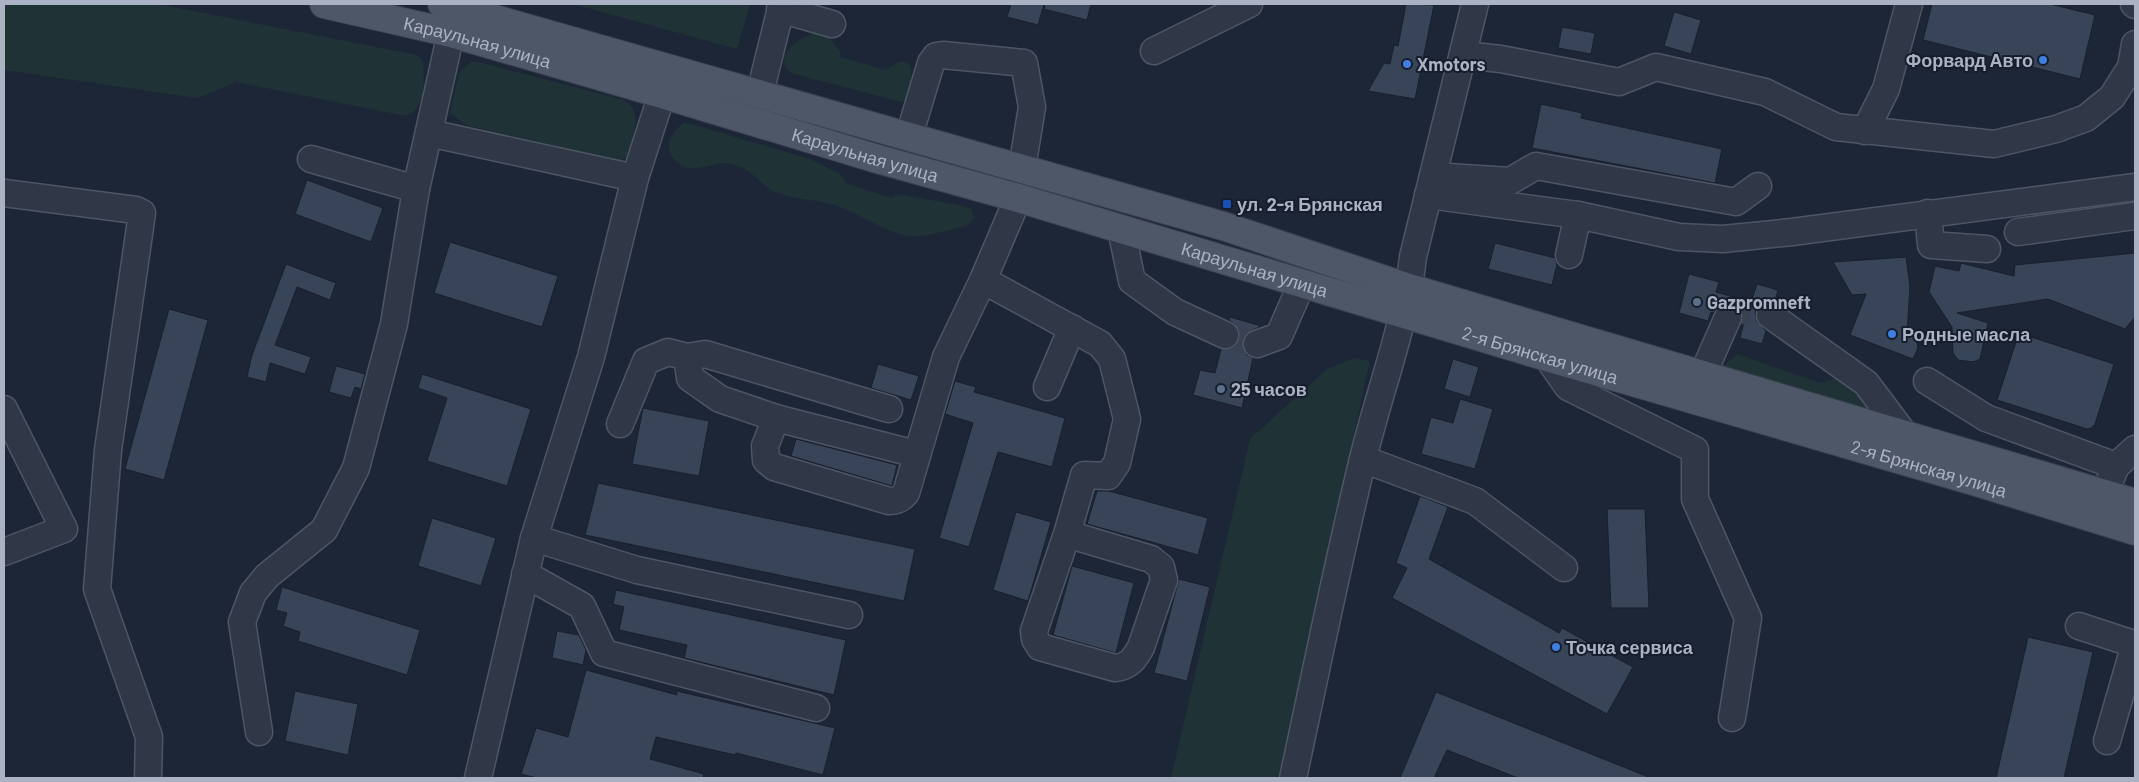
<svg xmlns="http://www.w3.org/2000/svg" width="2139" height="782" font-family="Barlow,sans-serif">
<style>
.green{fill:#1f3337}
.building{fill:#384457;stroke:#181f2d}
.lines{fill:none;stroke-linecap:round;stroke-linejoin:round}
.minor-tunnel{stroke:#394252;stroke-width:26;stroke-dasharray:26 13;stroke-linecap:butt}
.minor-casing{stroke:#4e5565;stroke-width:29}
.major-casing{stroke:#3a4150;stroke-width:30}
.minor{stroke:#303847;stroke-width:26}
.major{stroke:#4e5767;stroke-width:28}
.shop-dot{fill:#3f7fe0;stroke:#161d2b;stroke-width:2}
.transit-dot{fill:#1a4fb4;stroke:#161d2b;stroke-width:2}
.service-dot{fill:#5c6f8a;stroke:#161d2b;stroke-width:2}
.labels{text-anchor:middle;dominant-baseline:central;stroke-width:4;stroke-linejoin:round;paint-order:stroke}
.street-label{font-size:18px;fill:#aab2c4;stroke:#161d2b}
.poi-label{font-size:18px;font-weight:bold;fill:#aab2c4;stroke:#161d2b;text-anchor:start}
</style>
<rect width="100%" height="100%" fill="#1d2636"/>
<!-- green -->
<g class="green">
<path d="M4 4H158L417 55 423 62C424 76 426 103 412 113 409 115 404 115 401 115L236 82 198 98 4 70Z"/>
<path d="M573 4H750L737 49Z"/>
<path d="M815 33 827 35 840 51V57L886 70C890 68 895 63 899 62 919 56 910 93 905 101L902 102 791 73C771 56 799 38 815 33Z"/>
<path d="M471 62H478L624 100 633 108 636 121 630 151 627 157 620 161 466 125 450 113 459 73Z"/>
<path d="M683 123 691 124 810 159 840 174 847 184 892 198 898 194 964 206 971 209 973 216 975 217C969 227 960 227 949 230 936 233 921 238 908 236 883 231 856 211 831 204 812 199 788 199 771 190 760 183 753 172 741 167 715 154 696 180 676 161 662 148 671 133 683 123Z"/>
<path d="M1737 354 1820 383 1836 378 1851 386 1873 413 1722 367Z"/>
<path d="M1354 358 1370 361 1278 778H1171L1250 439 1326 370Z"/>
</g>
<!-- building -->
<g class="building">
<path d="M1011 4H1044L1038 25 1007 17Z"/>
<path d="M1045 4H1091L1087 20 1044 9Z"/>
<path d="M1406 4 1434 5 1415 99 1368 91 1384 63 1390 64 1394 45 1398 46Z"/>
<path d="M1932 4H2050L2095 15 2080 79 1923 40Z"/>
<path d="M1674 12 1701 20 1691 54 1664 46Z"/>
<path d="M1562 27 1595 33 1591 54 1558 48Z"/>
<path d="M1541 104 1582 113 1581 118 1722 149 1715 183 1532 148Z"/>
<path d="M307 180 383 208 371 242 295 214Z"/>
<path d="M450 242 558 276 542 327 434 293Z"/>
<path d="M1495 243 1555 258 1557 264 1552 285 1488 269Z"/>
<path d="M2135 253V317L2125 329 2048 299 1957 313 1988 323 1980 359 1973 362 1958 360 1953 353 1952 327 1929 292 1935 266 1959 271 1961 263 2014 276 2015 265Z"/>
<path d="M1906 257 1910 286 1907 334 1916 337 1918 348 1913 359 1850 335 1866 294 1852 295 1833 262Z"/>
<path d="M286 264 336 283 330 300 297 287 275 345 311 357 305 374 270 363 266 382 247 377 252 355Z"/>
<path d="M1689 274 1719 282 1716 292 1751 302 1757 284 1778 290 1775 301 1763 302 1758 306 1755 313 1757 322 1766 331 1762 344 1740 338 1744 322 1742 321 1743 315 1740 309 1734 303 1727 302 1720 305 1713 313 1711 312 1708 321 1679 313Z"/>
<path d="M169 309 208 320 164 480 125 469Z"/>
<path d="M1230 317 1261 326 1246 334 1242 341 1243 350 1247 355 1253 358 1242 408 1193 395 1200 370 1215 373 1221 349 1233 347 1238 342 1240 333 1237 326 1229 320Z"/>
<path d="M2019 333 2114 364 2095 424 2091 428 2087 429 1997 400Z"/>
<path d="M1453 359 1479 367 1470 397 1444 389Z"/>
<path d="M878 364 919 376 911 400 871 388Z"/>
<path d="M336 366 365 374 361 389 355 387 351 398 329 392Z"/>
<path d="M422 374 531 409 507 486 427 461 447 398 418 388Z"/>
<path d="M955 381 976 387 974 392 1065 418 1052 467 998 452 969 547 939 538 973 423 945 414Z"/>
<path d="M1460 399 1493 409 1475 469 1421 454 1431 417 1453 423Z"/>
<path d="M643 408 709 421 699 476 632 464Z"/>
<path d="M796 439 897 465 892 486 791 456Z"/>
<path d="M598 483 915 549 904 601 585 535Z"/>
<path d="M1097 491H1109L1208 518 1198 555 1087 524Z"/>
<path d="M1420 496 1448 507 1429 559 1559 633 1562 628 1633 667 1607 714 1392 598 1407 568 1396 563Z"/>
<path d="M1607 509H1645L1649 608H1611Z"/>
<path d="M1016 512 1051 522 1028 601 993 590Z"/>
<path d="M432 518 496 538 481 586 418 566Z"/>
<path d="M1072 566 1134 583 1116 653 1053 635Z"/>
<path d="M1179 579 1210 587 1187 681 1154 673Z"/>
<path d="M282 587 420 630 407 675 298 641 300 632 283 626 287 613 276 610Z"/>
<path d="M616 590 846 640 834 695 684 658 687 645 619 630 624 607 613 604Z"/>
<path d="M557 631 579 635 586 650 583 665 552 658Z"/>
<path d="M2028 637 2093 652 2064 778H1996Z"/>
<path d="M586 670 677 695V691L835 728 823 775 736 753 735 755 656 737 650 759 704 774 703 778H537L521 774 536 728 568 737Z"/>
<path d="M295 691 358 704 348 755 285 741Z"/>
<path d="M1436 692 1651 778H1518L1447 750 1434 778H1400Z"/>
</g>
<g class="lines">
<!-- minor-tunnel -->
<g class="minor-tunnel">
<path d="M1728 317 1734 310 1770 315"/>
<path d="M1225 335 1257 344"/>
</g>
<defs>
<g id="minor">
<path d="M2134 4 2135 5"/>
<path d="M780 9 832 24"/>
<path d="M1154 51 1249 4"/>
<path d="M1464 55 1501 59 1619 82 1656 67 1765 92 1836 127 1994 144 2056 129 2086 118 2112 97 2131 67 2135 44"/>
<path d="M760 93 782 4"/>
<path d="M1865 131 1886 89 1909 4"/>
<path d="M429 133 635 178"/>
<path d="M909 136 931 63 936 56 943 55 1024 63 1032 107 1022 168"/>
<path d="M311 159 416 189"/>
<path d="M1433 176 1510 181 1536 166 1736 202 1758 186"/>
<path d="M4 193 136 210 142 213 108 450 97 589 149 737 148 778"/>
<path d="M1428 195 1578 215 1679 237 1723 239 1792 232 2135 187"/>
<path d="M1928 213 1931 245 1987 249"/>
<path d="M1121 229 1132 281 1175 312 1225 335"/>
<path d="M2018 232 2135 216"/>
<path d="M1569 255 1578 215"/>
<path d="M983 280 1100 344 1112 359 1127 419 1117 463 1108 476 1084 475 1067 534 1151 559 1161 567 1164 580 1141 647C1135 658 1129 667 1115 668L1040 647 1035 639 1034 631 1067 534"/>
<path d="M1770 315 1866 383 1905 435"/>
<path d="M1257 344 1279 336 1302 283"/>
<path d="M687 357 705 354 889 409"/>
<path d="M1547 357 1568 387 1695 450V499L1748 618 1732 718"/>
<path d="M1703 374 1728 317"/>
<path d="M1927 381 1986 418 2116 466"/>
<path d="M1047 387 1072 328"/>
<path d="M4 409 64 529 4 552"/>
<path d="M776 418 765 446 766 460 774 467 889 501C897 501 901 499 906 493L946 357 983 280 1018 198"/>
<path d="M620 424 646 361 668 352 687 357 690 378 720 399 776 418 916 454"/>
<path d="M1363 459 1475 501 1564 568"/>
<path d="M2109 483 2116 466 2135 449"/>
<path d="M534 538 637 570 849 615"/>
<path d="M525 574 582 606 604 653 816 708"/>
<path d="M2079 626 2134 644"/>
<path d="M259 732 242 622 253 593 267 576 324 530 356 468 394 324 416 189 451 33"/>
<path d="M2107 741 2135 644"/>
<path d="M478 778 534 538 591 357 635 178 662 94"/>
<path d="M1293 778C1316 672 1337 565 1363 459 1379 392 1405 327 1413 257L1475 4"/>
</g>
<g id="major">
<path id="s1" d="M324 4 451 33 662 94 874 158 1018 198 1547 357 1977 482 2135 531"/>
<path d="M442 4 1223 226 1409 288 2135 503"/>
</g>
</defs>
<!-- minor casing -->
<use href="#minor" class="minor-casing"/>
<!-- major casing -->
<use href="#major" class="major-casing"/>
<!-- minor -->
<use href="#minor" class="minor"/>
<!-- major -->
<use href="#major" class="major"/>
</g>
<!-- markers -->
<g class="shop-dot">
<circle cx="2043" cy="60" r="5"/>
<circle cx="1407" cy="64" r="5"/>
<circle cx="1892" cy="334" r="5"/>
<circle cx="1556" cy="647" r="5"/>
</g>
<rect class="transit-dot" x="1222" y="199" width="10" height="10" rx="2.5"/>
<g class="service-dot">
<circle cx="1697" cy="302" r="5"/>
<circle cx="1221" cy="389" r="5"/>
</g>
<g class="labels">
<!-- street labels -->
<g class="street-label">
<text stroke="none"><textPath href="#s1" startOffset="158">Караульная улица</textPath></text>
<text stroke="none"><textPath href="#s1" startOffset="562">Караульная улица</textPath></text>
<text stroke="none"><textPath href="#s1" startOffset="968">Караульная улица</textPath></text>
<text stroke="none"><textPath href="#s1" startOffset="1266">2-я Брянская улица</textPath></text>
<text stroke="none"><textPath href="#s1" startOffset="1671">2-я Брянская улица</textPath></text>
</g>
<!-- poi labels -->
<g class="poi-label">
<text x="2033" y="60" text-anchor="end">Форвард Авто</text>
<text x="1417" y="64">Xmotors</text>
<text x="1237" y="204">ул. 2-я Брянская</text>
<text x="1707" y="302">Gazpromneft</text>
<text x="1902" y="334">Родные масла</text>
<text x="1231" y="389">25 часов</text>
<text x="1566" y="647">Точка сервиса</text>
</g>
</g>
<!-- border -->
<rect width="2139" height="782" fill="none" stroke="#aab2c4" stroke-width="10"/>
</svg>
